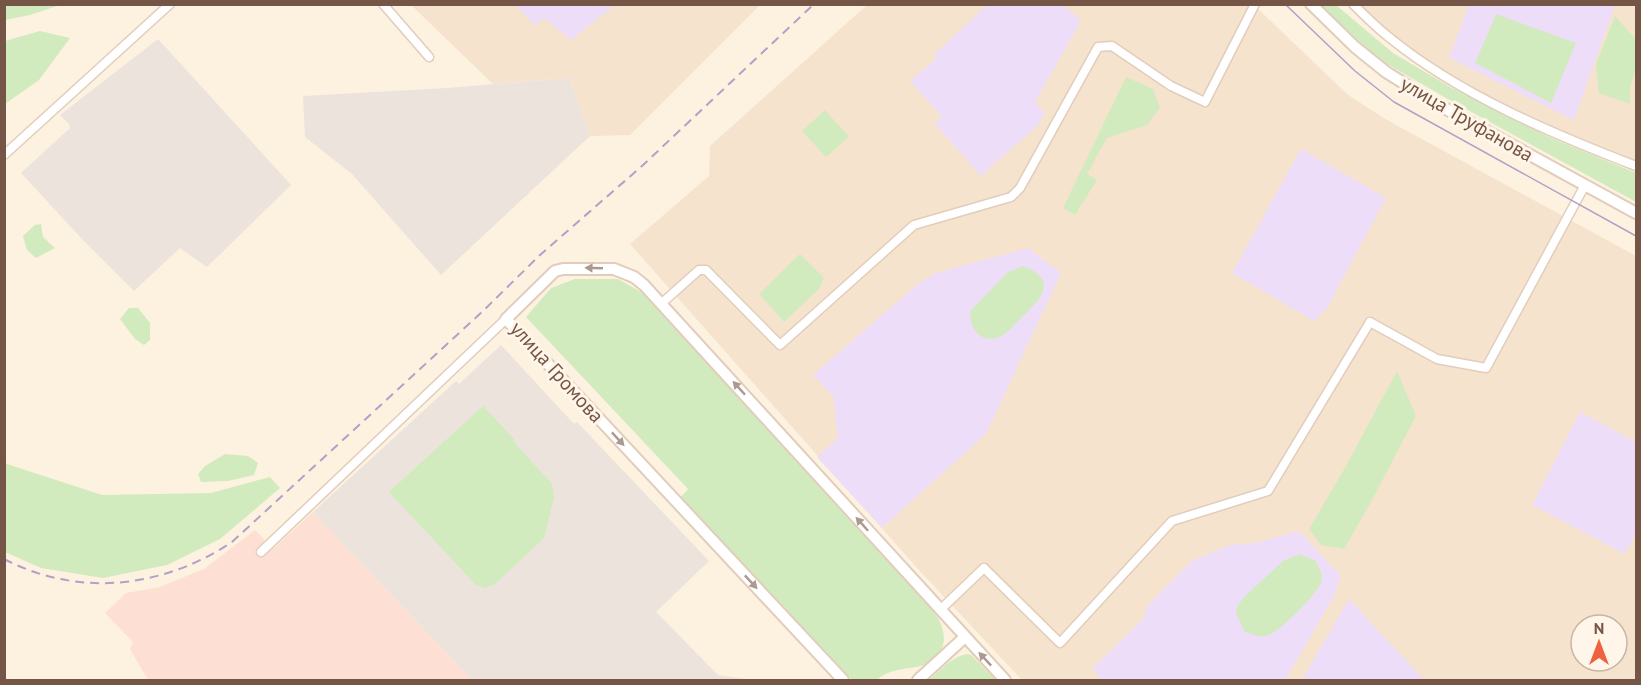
<svg xmlns="http://www.w3.org/2000/svg" width="1641" height="685" font-family="'PT Sans',sans-serif">
<style>
.residential{fill:#f5e3ce;fill-rule:evenodd}
.commercial{fill:#fedfd3}
.industrial{fill:#ece3dc}
.education{fill:#eeddf9}
.green{fill:#d2ebbe}
.lines{fill:none;stroke-linecap:round;stroke-linejoin:round}
.minor-casing{stroke:#e2cdbc;stroke-width:11}
.tertiary-casing{stroke:#e2cdbc;stroke-width:14}
.minor{stroke:#fff;stroke-width:8}
.tertiary{stroke:#fff;stroke-width:10}
.tram{stroke:#b39fc7;stroke-width:1.5}
.rail{stroke:#b39fc7;stroke-width:2;stroke-dasharray:9 6;stroke-linecap:butt}
.oneway{fill:#ac9a90}
.labels{text-anchor:middle;dominant-baseline:central;stroke-width:6;stroke-linejoin:round;paint-order:stroke}
.street-label{font-size:20px;fill:#755646;stroke:#fff5e8}
</style>
<rect width="100%" height="100%" fill="#fdf1e0"/>
<!-- residential -->
<g class="residential">
<path d="M411 5H760L630 135 590 136 569 78 493 84Z"/>
<path d="M867 5H1254L1348 95 1387 120 1636 256V680H1022L917 568 630 244 709 176 710 146ZM1581 625H1617V661H1581Z"/>
<path d="M1358 5H1636V161L1571 137 1502 104 1438 67 1393 36Z"/>
</g>
<!-- commercial -->
<path class="commercial" d="M313 512 472 680H148L130 649 133 642 105 613 126 593 160 587 204 569 255 530 273 549Z"/>
<!-- industrial -->
<g class="industrial">
<path d="M158 39 291 185 207 267 180 248 134 291 82 239 21 173 70 128 69 124 60 115Z"/>
<path d="M569 78 590 136 441 275 352 174 305 137 303 96 447 88Z"/>
<path d="M501 345 574 424 577 422 709 561 656 612 718 675 754 680H472L313 512 456 381 459 384Z"/>
</g>
<!-- education -->
<g class="education">
<path d="M516 5H615L571 40 544 18 535 26Z"/>
<path d="M987 5H1063L1081 21 1035 102 1045 113 1037 126 981 176 935 124 942 117 910 81 935 60V54Z"/>
<path d="M1469 5H1615L1574 120 1449 58Z"/>
<path d="M1301 149 1386 198 1327 308 1314 321 1232 273Z"/>
<path d="M1028 248 1061 273 986 434 882 528 817 457 838 438 833 396 813 375 919 283 936 273Z"/>
<path d="M1580 412 1636 442V533L1625 554 1532 505Z"/>
<path d="M1299 531 1341 576 1333 598 1285 680H1102L1092 669 1144 618 1147 606 1192 561 1230 545 1256 543Z"/>
<path d="M1349 599 1424 680H1302Z"/>
</g>
<!-- green -->
<g class="green">
<path d="M5 4H60V5L30 15 5 20Z"/>
<path d="M1321 5H1336L1393 53 1452 88 1554 139 1636 173V202L1446 98 1380 60 1337 21Z"/>
<path d="M1496 14 1576 43 1551 103 1475 63Z"/>
<path d="M1615 16 1636 40V69L1630 87V104L1599 93 1596 64Z"/>
<path d="M40 31 70 38 39 80 5 104V41Z"/>
<path d="M1126 77 1153 89 1160 108 1147 125 1107 138 1087 174 1097 180 1075 215 1063 208Z"/>
<path d="M825 110 849 137 826 157 802 131Z"/>
<path d="M41 224 43 237 55 248 36 258 27 250 23 236 35 225Z"/>
<path d="M800 254 824 278 819 289 784 322 759 294Z"/>
<path d="M1023 266C1059 280 1042 298 1022 317 1016 323 1009 332 1001 336 983 346 967 328 971 310L1008 272Z"/>
<path d="M575 279H618L641 292 911 585C926 603 951 623 942 649 939 657 930 664 921 666 907 669 888 669 877 680H852L680 498 688 489 526 317 551 288Z"/>
<path d="M129 308H138L150 323V340L144 345 135 339 120 319Z"/>
<path d="M1397 371 1416 416 1371 502 1344 549 1321 545 1309 529 1346 466Z"/>
<path d="M483 406 514 439 513 441 552 484 554 498 544 538 494 585 485 588 475 584 389 492Z"/>
<path d="M225 454 248 456 258 463 254 475 228 481 201 482 198 474 205 466Z"/>
<path d="M4 463 102 495 211 493 270 477 280 488 220 539 167 565 103 578 41 568 5 552Z"/>
<path d="M1299 554 1316 561C1318 566 1322 573 1322 579 1323 589 1281 630 1271 634 1261 639 1253 635 1244 631L1236 613 1238 605 1244 597 1283 561Z"/>
<path d="M968 654 971 655 996 680H929C941 670 952 656 968 654Z"/>
</g>
<g class="lines">
<defs>
<g id="minor">
<path d="M383 4 429 57"/>
<path d="M1353 4C1365 16 1377 28 1390 38 1460 95 1553 134 1636 166"/>
<path d="M4 155 170 4"/>
<path d="M662 303 699 270H706L780 345 914 225 1011 197 1020 188 1098 47 1112 46 1171 86 1205 102 1255 4"/>
<path d="M261 552 506 319"/>
<path d="M940 610 984 568 1060 643 1172 521 1268 491 1370 322 1437 359 1486 368 1585 185"/>
</g>
<g id="tertiary">
<path d="M1311 4 1355 47 1386 72 1437 104 1636 213"/>
<path d="M843 680 506 319 555 271 563 269H614L634 277 644 285 1005 680"/>
<path d="M918 680 965 637"/>
</g>
</defs>
<!-- minor casing -->
<use href="#minor" class="minor-casing"/>
<!-- tertiary casing -->
<use href="#tertiary" class="tertiary-casing"/>
<!-- minor -->
<use href="#minor" class="minor"/>
<!-- tertiary -->
<use href="#tertiary" class="tertiary"/>
<!-- tram -->
<path class="tram" d="M1285 4 1355 71 1394 102 1636 236"/>
<!-- rail -->
<path class="rail" d="M4 559C79 598 163 588 232 542L483 311 540 255 642 166 814 4"/>
</g>
<!-- one-way arrows -->
<defs><path id="oneway-solid" d="M-6-.8H1V-3.2L6.5 0L1 3.2V.8H-6Z" transform="scale(1.5)"/></defs>
<g class="oneway">
<use href="#oneway-solid" transform="translate(594 268) rotate(-178)"/>
<use href="#oneway-solid" transform="translate(739 388) rotate(-132)"/>
<use href="#oneway-solid" transform="translate(618 439) rotate(47)"/>
<use href="#oneway-solid" transform="translate(862 524) rotate(-132)"/>
<use href="#oneway-solid" transform="translate(751 582) rotate(47)"/>
<use href="#oneway-solid" transform="translate(985 659) rotate(-133)"/>
</g>
<g class="labels">
<!-- street labels -->
<g class="street-label">
<text transform="translate(1467 119) rotate(30)">улица Труфанова</text>
<text transform="translate(557 372) rotate(48)">улица Громова</text>
</g>
</g>
<!-- border -->
<rect width="1641" height="685" fill="none" stroke="#755646" stroke-width="12"/>
<!-- north arrow -->
<g transform="translate(1599 643)"><circle r="28" fill="#fff5e8" stroke="#c8b5a7" stroke-width="1.5"/>
<path d="M0-4.5L10 22L0 15L-10 22Z" fill="#ee623f"/>
<text y="-9" font-size="16" font-weight="bold" text-anchor="middle" fill="#755646">N</text>
</g>
</svg>
